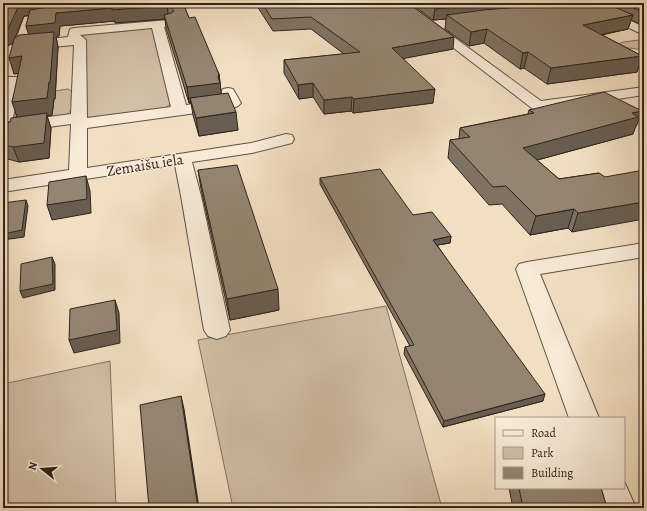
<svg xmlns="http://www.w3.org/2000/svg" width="647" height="511" font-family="Alegreya,serif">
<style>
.green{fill:#d1bfa6;stroke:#807161}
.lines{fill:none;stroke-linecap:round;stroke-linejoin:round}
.minor-casing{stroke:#5f5246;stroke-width:2}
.minor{fill:#f7ead7;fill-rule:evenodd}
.wall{fill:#7f7262;stroke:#2e231c;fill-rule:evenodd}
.shaded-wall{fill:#685d50;stroke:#2e231c}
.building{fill:#948572;stroke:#2e231c}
.labels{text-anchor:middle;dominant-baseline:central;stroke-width:3;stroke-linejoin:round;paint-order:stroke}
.street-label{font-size:15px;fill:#2e231c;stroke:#f7ead7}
</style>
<rect width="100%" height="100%" fill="#f2dfc2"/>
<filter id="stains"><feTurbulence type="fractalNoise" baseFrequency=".005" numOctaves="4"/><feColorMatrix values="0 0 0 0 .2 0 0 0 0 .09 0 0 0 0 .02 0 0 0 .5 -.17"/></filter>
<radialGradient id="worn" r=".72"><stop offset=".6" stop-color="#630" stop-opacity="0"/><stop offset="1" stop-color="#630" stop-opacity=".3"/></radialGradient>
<!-- green -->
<g class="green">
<path d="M152 26 172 103 165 108 93 119 84 115 83 35 90 31 116 29 117 32 133 30V28Z"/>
<path d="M639 40 644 43V50L614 46 623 42Z"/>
<path d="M68 89 74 92V107L63 119 34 123 15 117V104L55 91Z"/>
<path d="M386 306 442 508H233L198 340Z"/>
<path d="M110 361 116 508H3V384Z"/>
</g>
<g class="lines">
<defs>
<g id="minor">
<path d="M395 3H407L541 101 644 87V95L538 111 533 109Z"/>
<path d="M579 3H593L644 27V35L580 5Z"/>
<path d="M54 13 58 14 60 16 58 18 33 22 28 41 68 37 70 29 74 28 169 20 173 21 175 23 173 25 164 27 186 105 224 100 221 92 223 89 228 88 233 89 241 103 238 106 233 108 87 128V168L251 143 286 134 292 135 294 139 292 143 252 153 192 162 201 196 230 330 226 336 217 339 208 336 204 330 181 196 175 165 3 192V180L69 170 71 124 3 133V95L6 85H3V77H19L21 80 12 122 71 114 74 45 20 50 16 49 14 46 24 17ZM152 28 171 107 87 118 86 40 80 35Z"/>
<path d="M644 243V257L540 274 599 418H569L516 269 519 264 527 262Z"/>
<path d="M624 481 636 508H602L595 488H624Z"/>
</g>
</defs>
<!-- minor casing -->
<use href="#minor" class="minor-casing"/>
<!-- minor -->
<use href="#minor" class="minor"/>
</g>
<!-- wall -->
<g class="wall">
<path d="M3 3H183L189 18 219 74 221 94 238 130 199 136 193 115 191 103H189L166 28 165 19 115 23V21L60 26 59 36 56 37 58 47 55 99H54L52 115 47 116 51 128 49 158 19 162 4 158 3 156V124L10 122 17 117 18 73 14 74V39L13 43 6 47 3 55ZM29 15 26 26 29 34 14 39 24 16Z"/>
<path d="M256 3H408L453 49 403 58 433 103 353 113 351 111 324 114 313 97 299 99 284 73V60L344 54 311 29 273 31 257 6Z"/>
<path d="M410 3H644V26L631 20 628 29 602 35 642 56 637 72 547 84 524 68 520 69 484 43 469 46 445 29 446 19 433 20Z"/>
<path d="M529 110 636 127 635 128 633 134 537 160 559 179 599 173 572 232 568 228 530 235 502 204 489 205 448 158 450 140 459 139 460 128 528 114Z"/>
<path d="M198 170 279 310 230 320 201 189Z"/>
<path d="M320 178 413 215 451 236 450 243 437 245 543 401 443 427 404 354 405 347 410 346 320 184Z"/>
<path d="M509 488H601L607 508H513Z"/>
</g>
<!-- shaded-wall -->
<g class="shaded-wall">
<path d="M20 3H52L54 12 24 16 13 43 6 47 3 55V32Z"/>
<path d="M496 3H580L447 15 446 19 433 20 435 9Z"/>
<path d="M167 6 169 19 164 15 165 19 115 23V21L60 26 59 36 56 37 58 47 55 99H54L52 115 47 116 51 128 49 158 19 162 13 147 18 120 12 102 30 39 26 26 56 13 112 8Z"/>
<path d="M633 15 628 29 579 39 583 25Z"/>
<path d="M487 29 484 43 469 46 471 32Z"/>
<path d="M454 37 453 49 391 61 392 48Z"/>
<path d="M528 52 524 68 520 69 523 53Z"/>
<path d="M22 56 27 72 14 74 9 58Z"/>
<path d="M642 56 637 72 547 84 551 68Z"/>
<path d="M219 74 222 99 190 98 191 103H189L187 87 218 77Z"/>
<path d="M313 83V97L299 99 298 85Z"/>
<path d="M435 89 433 103 353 113 354 99Z"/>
<path d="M352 97 351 111 324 114V100Z"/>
<path d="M642 111 636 127 635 128 633 134 519 165 523 148 632 113Z"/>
<path d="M236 112 238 130 199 136 196 118Z"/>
<path d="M86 176 90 191 91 213 52 220 47 205Z"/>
<path d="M26 200 28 206 24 237 3 240V234Z"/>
<path d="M644 202V219L572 232 578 213Z"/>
<path d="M574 209 568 228 530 235 536 216Z"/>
<path d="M451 236 450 243 432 246 433 240Z"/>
<path d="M52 257 55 264V290L23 298 20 291Z"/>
<path d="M278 289 279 310 230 320 227 299Z"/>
<path d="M115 300 119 313 120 343 74 353 69 340Z"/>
<path d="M545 394 543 401 443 427 444 421Z"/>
<path d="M181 396 184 409 199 508H198Z"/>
</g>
<!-- building -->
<g class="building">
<path d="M3 3H20L8 29 3 32Z"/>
<path d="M58 3H183L189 18 195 17 219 74 218 77 220 83 187 87 164 15 171 13 174 11 171 7 167 6 112 10V8L56 13 55 23 26 26 30 10 55 6Z"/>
<path d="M262 3H408L454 37 392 48 435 89 354 99 352 97 324 100 313 83 298 85 284 60 360 52 311 17 272 19Z"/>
<path d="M426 3H496L435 9Z"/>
<path d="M563 3H605L633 15 583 25 642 56 551 68 528 52 523 53 487 29 471 32 447 15 484 10Z"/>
<path d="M623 3H640L644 5V13Z"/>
<path d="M54 32 50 82H49L47 98 12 102 22 56 9 58 14 39 19 35Z"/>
<path d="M604 92 642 111 632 113 638 117 523 148 559 179 599 173 605 177 644 170V202L578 213 574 209 536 216 506 186 493 187 450 140 470 137 460 128 534 113 529 110Z"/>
<path d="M228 93 236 112 196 118 190 98Z"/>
<path d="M47 113 44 143 13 147 3 144V123L10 122 11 118Z"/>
<path d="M237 165 278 289 227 299 198 170Z"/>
<path d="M380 169 413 215 432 212 451 236 433 240 545 394 444 421 405 347 414 345 320 178Z"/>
<path d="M86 176 87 199 47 205 49 182Z"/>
<path d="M26 200 22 230 3 234V203Z"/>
<path d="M52 257 53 284 20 291 21 264Z"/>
<path d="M115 300 117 330 69 340 70 309Z"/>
<path d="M181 396 198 508H149L140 405Z"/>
<path d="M519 488H601L607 508H523Z"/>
</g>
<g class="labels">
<!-- street labels -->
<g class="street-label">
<text transform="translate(145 165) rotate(-9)">Zemaišu iela</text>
</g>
</g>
<!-- margin -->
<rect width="647" height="511" fill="none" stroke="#f2dfc2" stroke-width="16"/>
<rect x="4" y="4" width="639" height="503" fill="none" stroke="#2e231c" stroke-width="2"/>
<rect x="8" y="8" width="631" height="495" fill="none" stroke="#2e231c"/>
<!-- legend -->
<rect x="495" y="417" width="130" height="72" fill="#f7ead7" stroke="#a79a8c"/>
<rect x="503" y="430" width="20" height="6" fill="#f7ead7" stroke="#a79a8c"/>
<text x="531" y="437" font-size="12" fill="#2e231c">Road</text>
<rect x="503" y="447" width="20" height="12" fill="#d1bfa6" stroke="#a79a8c"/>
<text x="531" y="457" font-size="12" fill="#2e231c">Park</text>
<rect x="503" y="467" width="20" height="12" fill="#948572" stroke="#a79a8c"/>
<text x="531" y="477" font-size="12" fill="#2e231c">Building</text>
<!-- north arrow -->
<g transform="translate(42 469) rotate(287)" stroke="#f7ead7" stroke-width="3" paint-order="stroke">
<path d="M0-3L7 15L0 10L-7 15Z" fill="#2e231c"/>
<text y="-6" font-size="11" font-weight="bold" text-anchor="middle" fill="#2e231c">N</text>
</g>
<rect width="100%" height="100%" filter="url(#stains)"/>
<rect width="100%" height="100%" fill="url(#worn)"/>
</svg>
